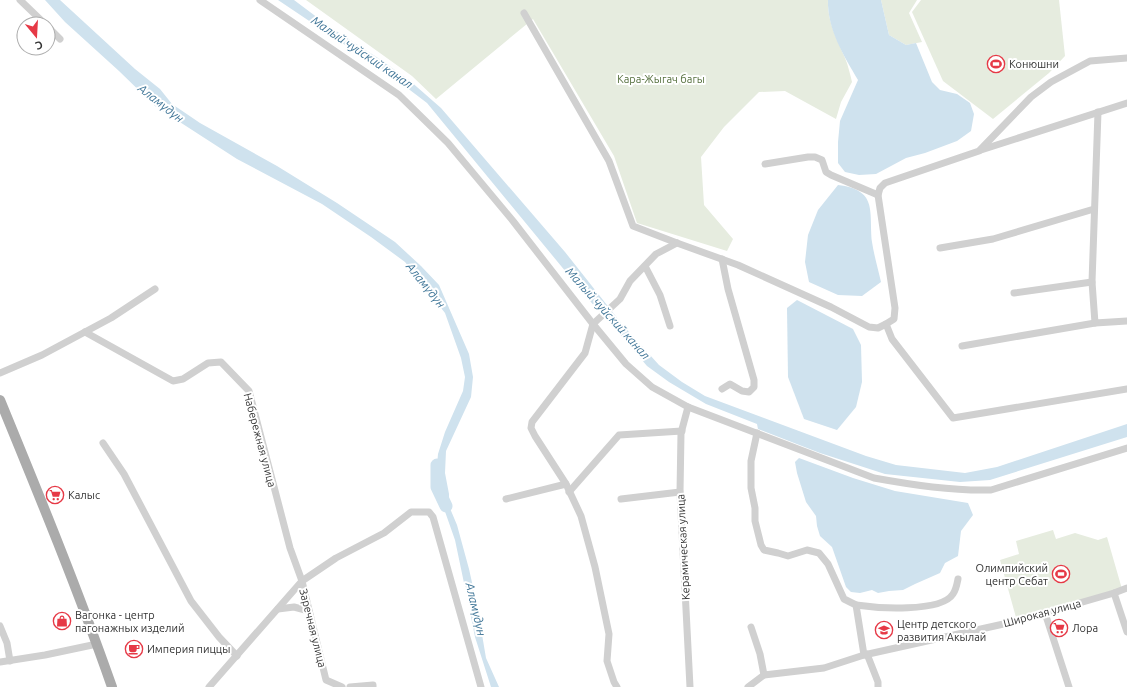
<svg xmlns="http://www.w3.org/2000/svg" width="1127" height="687" font-family="Ubuntu,sans-serif">
<style>
.green{fill:#e6ecdf}
.water{fill:#cfe2ee}
.lines{fill:none;stroke-linecap:round;stroke-linejoin:round}
.river{stroke:#cfe2ee;stroke-width:13}
.street{stroke:#d0d0d0;stroke-width:7}
.primary{stroke:#ababab;stroke-width:10}
.labels{text-anchor:middle;dominant-baseline:central;stroke-width:4;stroke-linejoin:round;paint-order:stroke}
.poi-label{font-size:11px;fill:#333;stroke:#fff;text-anchor:start}
.park-label{font-size:11px;fill:#56703f;stroke:#fff}
.street-label{font-size:11px;fill:#333;stroke:#fff}
.water-label{font-size:12px;font-style:italic;fill:#3f7597;stroke:#fff}
</style>
<rect width="100%" height="100%" fill="#fff"/>
<!-- green -->
<g class="green">
<path d="M306 0H828C827 21 837 39 845 58 848 65 850 74 852 82L841 102 836 119 785 91 759 92 724 127 701 157 704 205 733 239 727 251 637 223 614 156 533 19 436 99 412 76Z"/>
<path d="M881 0H917L909 13 922 42 906 45 889 35Z"/>
<path d="M921 0H1059L1065 56 1049 73 993 119 943 81 912 12Z"/>
<path d="M1053 530 1056 539 1075 533 1098 540 1107 537 1122 589 1017 621 1000 560 1019 554 1016 541Z"/>
</g>
<!-- water -->
<g class="water">
<path d="M45 0H60L135 69 160 89 172 104 200 123 277 166 337 203 395 242 421 266 439 285 469 354 473 377 471 397 446 451 445 473 449 494V506L457 525 469 569 477 605 486 658 499 687H491L475 637 470 612V597L464 583 455 540 442 503 436 476 438 454 445 432 463 391 465 377 461 358 445 313 405 262 371 237 322 204 237 159 155 106 119 71 65 22Z"/>
<path d="M278 0H294L330 27 378 58 409 80 441 108 565 252 622 324 659 365 682 382 705 396 866 456 896 465 965 473 997 467 1127 424V437L990 480 960 482 885 474 820 453 758 429 757 424 706 404 669 382 647 366 619 333 589 300 427 103 377 65 342 43Z"/>
<path d="M828 0H881L889 35 906 45 916 43 932 82 940 90 957 94 970 103 974 114 971 131 957 141 925 153 906 158 876 174 859 175 845 172 838 163V142L840 121 858 80C844 56 827 29 828 0Z"/>
<path d="M838 185C878 190 869 211 872 242 874 255 878 269 881 282L862 296 838 295 809 282 805 262 808 235 818 210Z"/>
<path d="M797 300 853 329 861 345 862 382 856 407 837 430 804 419 788 377 787 308Z"/>
<path d="M799 458 853 478 895 491 968 503 973 515 961 531 958 556 945 563 940 573 915 584 903 590 889 591 878 593 872 590 860 593 851 592 846 587 832 547 820 536 817 526 816 516 806 502 797 473 795 462Z"/>
</g>
<g class="lines">
<!-- river -->
<path class="river" d="M437 465V487L446 506"/>
<!-- street -->
<g class="street">
<path d="M20 0 45 24"/>
<path d="M260 0 399 95 448 143 513 221 593 324 626 364 652 387 688 407 874 478C913 485 952 491 991 490L1127 448"/>
<path d="M524 13 609 161 633 226 677 243 738 265 831 307 869 327 878 328 886 324 894 319 895 308 878 195 880 188 885 183 979 151 1031 97 1051 82 1090 61 1127 58"/>
<path d="M48 27 60 39"/>
<path d="M1098 112 1092 282 1095 323 1127 321"/>
<path d="M981 150 1127 103"/>
<path d="M765 164 808 157H815L822 160 826 172 831 175 878 195"/>
<path d="M940 248 993 239 1094 209"/>
<path d="M645 266 660 295 670 326"/>
<path d="M1014 293 1092 282"/>
<path d="M886 324 892 339 953 418 1127 389"/>
<path d="M85 332 173 381 183 379 208 363 221 362 249 391 290 548 302 581 326 680 342 687"/>
<path d="M962 346 1095 323"/>
<path d="M0 373 42 355 111 318 155 289"/>
<path d="M722 389 730 384 742 391 749 392 754 387V380L728 289 722 259"/>
<path d="M688 407 681 433 680 492 690 687"/>
<path d="M757 433 751 461V488L755 508V521L761 545 764 550 778 553 788 556 807 550 819 553 828 564 844 599 856 605 864 655"/>
<path d="M103 443 124 474 191 601 219 637 237 656"/>
<path d="M569 492 619 435 682 431"/>
<path d="M506 499 566 484"/>
<path d="M621 499 680 492"/>
<path d="M1114 593 1127 632"/>
<path d="M856 605C876 608 941 613 953 594 956 590 957 584 958 579"/>
<path d="M278 609 294 607 309 611"/>
<path d="M1045 613 1069 687"/>
<path d="M0 626 7 643 10 661"/>
<path d="M751 627 760 654 764 675"/>
<path d="M867 654 878 682V687"/>
<path d="M0 662 45 655 97 644"/>
<path d="M209 687 302 581 336 558 384 533 411 512H429L433 517 481 687"/>
<path d="M350 687 373 685V687"/>
<path d="M617 687 614 682 607 661 609 634 595 567 581 516 566 484 535 436 531 428 532 422 585 353 593 324 620 299 630 281 656 254 677 243"/>
<path d="M748 687 764 675 824 668 864 655 1017 621 1114 593 1127 588"/>
</g>
<!-- primary -->
<path class="primary" d="M0 400C39 495 78 590 112 687"/>
</g>
<!-- icons -->
<defs>
<symbol id="stadium-ring" viewBox="-11 -11 22 22"><circle r="9.5" fill="#fff" stroke="#e63946" stroke-width="1.5"/><path d="M0-5a6.5 5 0 1 0 0 10a6.5 5 0 1 0 0-10ZM-3.5-1.8h7v3.6h-7Z" fill="#e63946"/></symbol>
<symbol id="supermarket-ring" viewBox="-11 -11 22 22"><circle r="9.5" fill="#fff" stroke="#e63946" stroke-width="1.5"/><path d="M-6-5.5h2.5l.6 2H6L4.5 2H-2.5L-4.4-4H-6ZM-1.5 3.2a1.3 1.3 0 1 0 .1 0ZM3 3.2a1.3 1.3 0 1 0 .1 0Z" fill="#e63946"/></symbol>
<symbol id="shop-ring" viewBox="-11 -11 22 22"><circle r="9.5" fill="#fff" stroke="#e63946" stroke-width="1.5"/><path d="M-5-2.5h2.3a2.7 3.5 0 0 1 5.4 0H5L5.5 6h-11ZM-1.5-2.5h3a1.5 2.3 0 0 0-3 0Z" fill="#e63946"/></symbol>
<symbol id="school-ring" viewBox="-11 -11 22 22"><circle r="9.5" fill="#fff" stroke="#e63946" stroke-width="1.5"/><path d="M0-5L7-2L0 1L-7-2ZM-4 1L0 2.5L4 1V4Q0 6-4 4Z" fill="#e63946"/></symbol>
<symbol id="cafe-ring" viewBox="-11 -11 22 22"><circle r="9.5" fill="#fff" stroke="#e63946" stroke-width="1.5"/><path d="M-5.5-4.5H6V0H3Q3 3.5 0 3.5H-2.5Q-5.5 3.5-5.5 0ZM3-3.2v2h1.7v-2ZM-6 4.5H4V6H-6Z" fill="#e63946"/></symbol>
</defs>
<g fill-rule="evenodd">
<use href="#stadium-ring" x="986" y="54" width="20" height="20"/>
<use href="#supermarket-ring" x="45" y="485" width="20" height="20"/>
<use href="#stadium-ring" x="1051" y="564" width="20" height="20"/>
<use href="#shop-ring" x="52" y="611" width="20" height="20"/>
<use href="#supermarket-ring" x="1049" y="618" width="20" height="20"/>
<use href="#school-ring" x="874" y="620" width="20" height="20"/>
<use href="#cafe-ring" x="124" y="639" width="20" height="20"/>
</g>
<g class="labels">
<!-- poi labels -->
<g class="poi-label">
<text x="1009" y="64">Конюшни</text>
<text x="68" y="495">Калыс</text>
<text x="1048" y="568" text-anchor="end">Олимпийский<tspan x="1048" dy="13">центр Себат</tspan></text>
<text x="75" y="615">Вагонка - центр<tspan x="75" dy="13">пагонажных изделий</tspan></text>
<text x="897" y="624">Центр детского<tspan x="897" dy="13">развития Акылай</tspan></text>
<text x="1072" y="628">Лора</text>
<text x="147" y="649">Империя пиццы</text>
</g>
<!-- park labels -->
<g class="park-label">
<text x="661" y="79">Кара-Жыгач багы</text>
</g>
<!-- street labels -->
<g class="street-label">
<text transform="translate(260 440) rotate(75)">Набережная улица</text>
<text transform="translate(683 547) rotate(-93)">Керамическая улица</text>
<text transform="translate(1042 613) rotate(-15)">Широкая улица</text>
<text transform="translate(313 628) rotate(76)">Заречная улица</text>
</g>
<!-- water labels -->
<g class="water-label">
<text transform="translate(362 52) rotate(34)">Малый чуйский канал</text>
<text transform="translate(161 103) rotate(38)">Аламүдүн</text>
<text transform="translate(426 285) rotate(51)">Аламүдүн</text>
<text transform="translate(608 313) rotate(48)">Малый чуйский канал</text>
<text transform="translate(476 609) rotate(77)">Аламүдүн</text>
</g>
</g>
<!-- north arrow -->
<g transform="translate(36 36) rotate(162)"><circle r="19" fill="#ffffff" stroke="#adadad"/>
<path d="M0-3L7 15L0 10L-7 15Z" fill="#e63946"/>
<text y="-6" font-size="11" font-weight="bold" text-anchor="middle" fill="#333333">С</text>
</g>
</svg>
